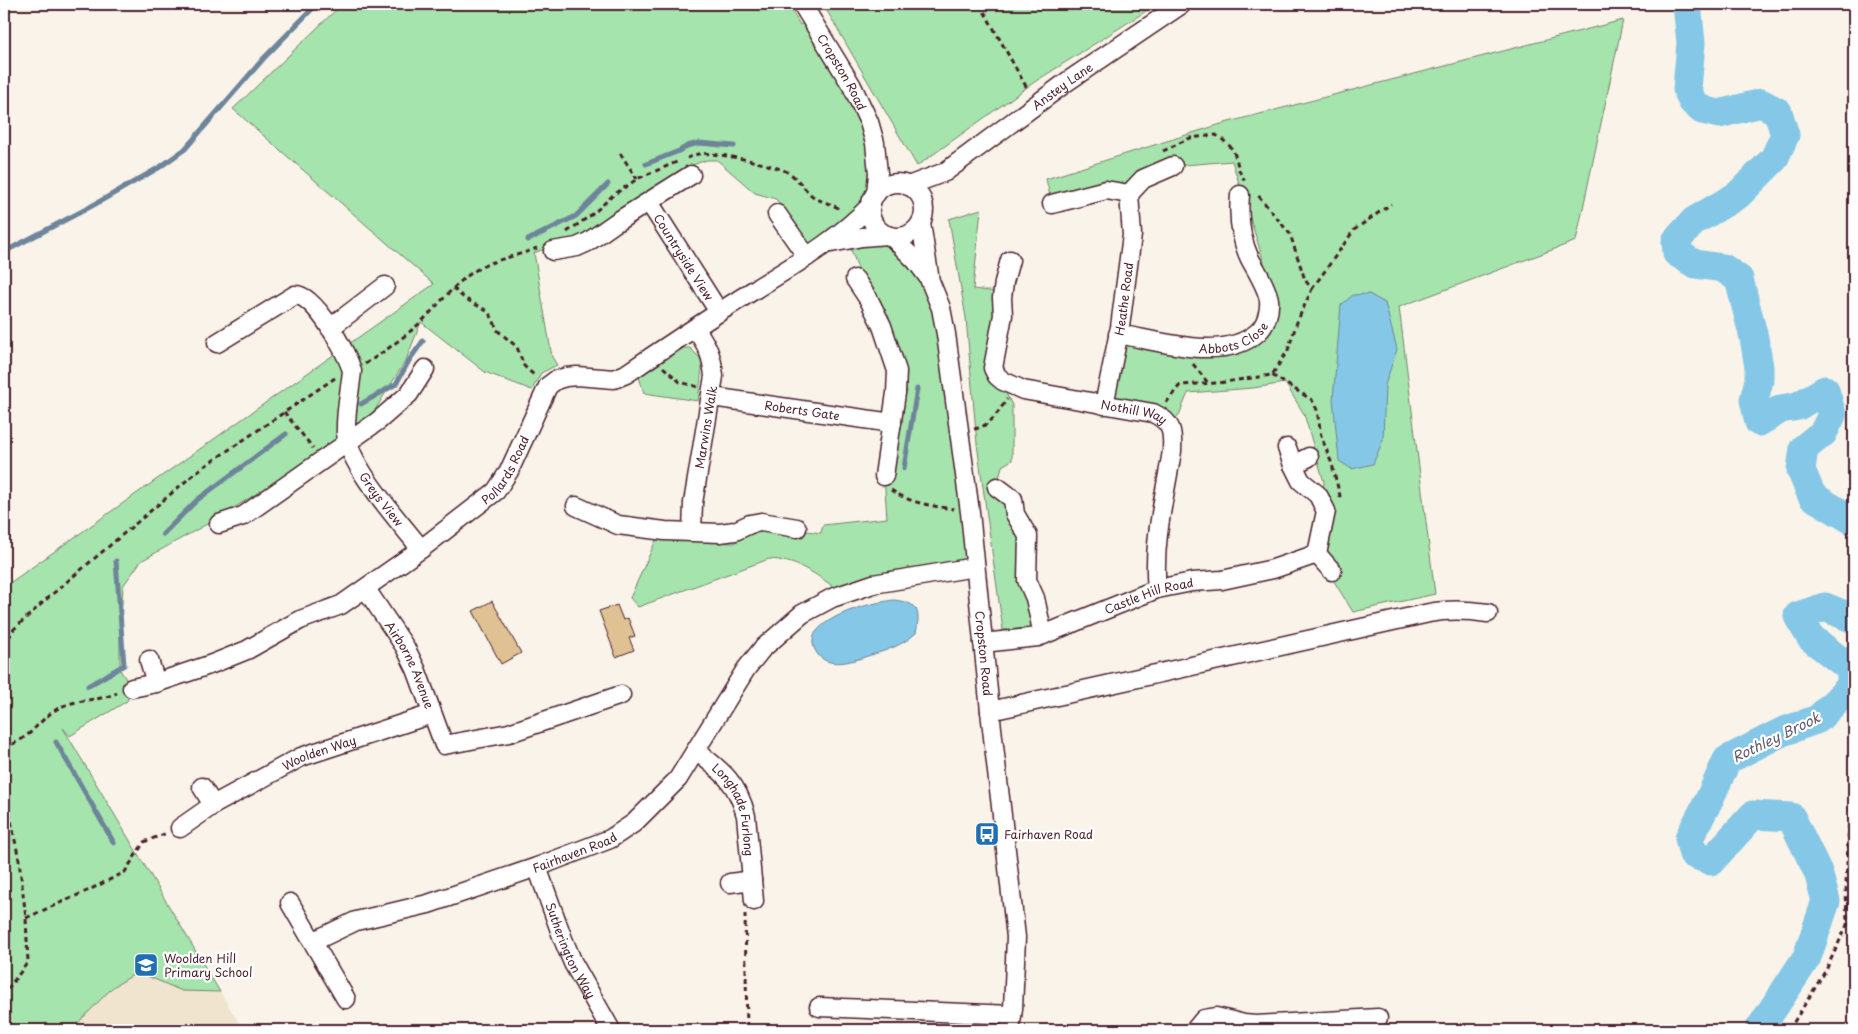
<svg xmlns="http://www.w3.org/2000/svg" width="1858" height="1034" font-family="'Playpen Sans',sans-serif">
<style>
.built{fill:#f1e4cf}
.green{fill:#a5e4ac;stroke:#78826c}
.water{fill:#85c7e6;stroke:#6d849b}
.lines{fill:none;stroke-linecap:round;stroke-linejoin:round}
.stream{stroke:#6d849b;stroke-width:5}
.river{stroke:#85c7e6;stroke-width:29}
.building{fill:#dfc193;stroke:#4a1f2b}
.minor-casing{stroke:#4a1f2b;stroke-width:21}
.path{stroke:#4a1f2b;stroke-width:3;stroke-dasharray:5 4;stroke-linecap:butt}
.minor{stroke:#fff;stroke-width:18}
.labels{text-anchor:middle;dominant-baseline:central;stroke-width:4.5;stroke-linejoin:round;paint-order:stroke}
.street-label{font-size:12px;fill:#4a1f2b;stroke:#fff}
.poi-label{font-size:12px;fill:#4a1f2b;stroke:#fff;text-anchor:start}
.water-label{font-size:14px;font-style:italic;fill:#5f5a6c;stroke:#fff}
</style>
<rect width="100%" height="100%" fill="#f9f3e9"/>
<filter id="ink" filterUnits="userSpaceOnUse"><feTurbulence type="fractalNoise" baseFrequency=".02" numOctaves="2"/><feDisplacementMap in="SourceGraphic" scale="10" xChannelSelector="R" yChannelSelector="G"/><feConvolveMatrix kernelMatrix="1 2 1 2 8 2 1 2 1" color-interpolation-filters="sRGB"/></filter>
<g filter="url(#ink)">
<!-- built -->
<path class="built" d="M171 910 243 1030H4Z"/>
<!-- green -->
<g class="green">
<path d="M342 4H788L800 25 807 20 869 122 876 194 828 243 806 244 776 199 755 193 717 160H707L692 165 673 175 619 211 588 236 552 246 534 253 552 357 557 365 541 373 532 390 485 372 421 322 406 360 370 418 275 482 216 519 141 561 123 586 120 637V670L132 688 127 701 70 736 63 728 220 992 182 991 138 972 113 987 71 1030H4V587L434 284 233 109Z"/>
<path d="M823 4H1152L1154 6 1033 83 917 166Z"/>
<path d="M1623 20 1576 241 1399 307 1435 594 1353 612 1317 554 1324 482 1304 414 1285 383 1253 388 1188 393 1179 415 1169 424 1105 400 1122 339 1191 346 1260 343 1278 307 1232 161 1173 166 1129 194 1052 204 1046 179 1221 124Z"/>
<path d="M981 209 973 289 997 292 993 368 1012 405V460L1002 466 997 487 1013 499 1041 627 1003 630 977 444 966 318 949 219Z"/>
<path d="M887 235 930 281 975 567 832 598 831 585C812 571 793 560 769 559L638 607 630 598 656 540 734 543 747 535 760 531 803 537 807 531 821 533 823 525 887 518 884 476 896 393H907L905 377 862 279 847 239Z"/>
<path d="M684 348H690L700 358 702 369 698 401 644 393 639 377Z"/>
</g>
<!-- water -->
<g class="water">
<path d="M1369 294 1385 303 1397 349 1385 385 1383 440 1373 464 1352 469 1339 461 1333 399 1341 305 1353 295Z"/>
<path d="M894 600C918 603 921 610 916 633 903 645 888 650 871 655 855 660 826 672 815 650 812 644 812 638 816 632 831 613 870 603 894 600Z"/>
</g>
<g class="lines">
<!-- stream -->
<g class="stream">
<path d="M646 164 679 151 687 146 699 143 734 146"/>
<path d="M528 240 576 216 608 184"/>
<path d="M4 252 90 207 160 167 185 149 264 58 317 4"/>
<path d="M361 404 396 384 410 359 423 341"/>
<path d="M904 468 917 389"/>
<path d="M163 534 197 500 286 434"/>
<path d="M88 686 124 665 116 561"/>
<path d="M56 742 114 843"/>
</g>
<!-- river -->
<g class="river">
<path d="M1687 4 1691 43 1687 89 1692 101 1702 110 1719 114 1761 103 1778 112 1785 135 1774 159 1738 195 1694 221 1676 241 1677 253 1695 264 1723 268 1739 279 1754 338 1759 367V380L1754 400 1759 422 1781 409 1798 406 1825 390 1832 415 1823 433 1804 448 1801 470 1812 496 1854 521"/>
<path d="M1759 1030 1807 957 1826 901 1818 872 1791 817 1753 815 1711 861 1693 854 1689 838 1709 800 1727 760 1782 732 1818 719 1851 686V669L1811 638 1798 616 1825 607 1854 619"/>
</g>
</g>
<!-- building -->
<g class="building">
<path d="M492 601 521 653 501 664 473 611Z"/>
<path d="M617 605 623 620 628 618 635 636 629 638 634 650 616 657 599 611Z"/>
</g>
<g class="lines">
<defs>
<g id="minor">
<path id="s1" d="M802 4 852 86 869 122 875 143 878 173 876 194"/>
<circle cx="897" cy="210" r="27"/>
<path id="s2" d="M908 186 945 172 1068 81 1182 4"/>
<path id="s3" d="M649 202 719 312"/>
<path d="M1052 204 1106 190 1129 194 1143 179 1173 166"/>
<path d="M777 214 807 257"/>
<path id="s4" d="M921 223 930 281 941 308 946 334 970 512 990 711 1016 937 1013 1009 1010 1030"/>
<path d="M891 236 916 261 929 278"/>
<path d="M831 243 862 237 887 235"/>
<path d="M553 251 577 247 588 242 615 223 691 175"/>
<path id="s5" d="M1010 260 1004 282 1002 298 1003 315 993 368 997 376 1003 381 1023 390 1153 413C1172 422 1173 431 1172 451 1165 496 1152 543 1157 589"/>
<path d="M855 279 869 300 882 326 897 371 896 393 884 476"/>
<path d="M330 328 385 286"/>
<path id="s6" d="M1118 334C1160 341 1224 363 1258 332 1266 325 1270 311 1269 300 1267 287 1256 270 1250 259 1240 238 1238 218 1240 195"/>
<path id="s7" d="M217 343 295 295C314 293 348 354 352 371 350 391 345 413 346 433 348 465 400 522 421 549"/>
<path id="s8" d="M712 397 892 423"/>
<path id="s9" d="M1104 405 1120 327 1132 235 1129 194"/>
<path d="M1287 448 1293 465 1301 481 1318 495 1326 511 1317 554 1332 571"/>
<path d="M1293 465 1309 457"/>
<path d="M997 487 1013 499 1015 514 1028 536 1027 580 1035 598 1043 635"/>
<path d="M576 506 618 525 665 531 720 533 735 531 750 524 761 522 797 528"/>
<path d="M219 524 243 516 378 421 409 394 425 369"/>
<path id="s10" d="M692 531 693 503 714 376C712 355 707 345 695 328"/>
<path id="s11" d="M366 589 405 647 416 669 444 745 509 733 621 695"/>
<path id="s12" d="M983 643 1038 637 1157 589 1192 582 1222 580 1273 569 1317 554"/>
<path d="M149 660 156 683"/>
<path id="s13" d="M132 688 156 683 212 664 247 650 300 620 341 605 421 549 496 491 509 471 548 386 556 380 566 377 577 376 614 379 626 374C668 345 711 317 754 290 797 263 835 242 871 205"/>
<path d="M990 711 1429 613C1449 609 1468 610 1488 613"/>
<path id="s14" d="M696 751C722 771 738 783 746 816L754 901"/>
<path d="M202 787 213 805"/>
<path id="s15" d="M180 828 213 805 301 757 432 714"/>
<path id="s16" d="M537 867 563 939 573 963 611 1030"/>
<path d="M730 883 752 880"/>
<path d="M290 903 346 999"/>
<path id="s17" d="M314 941 356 921 428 904 537 867 610 839 634 823 678 779 746 669 762 649 802 614 832 598 873 584 975 567"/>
<path d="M819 1007 1012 1015"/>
<path d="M1195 1030 1204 1019 1216 1017 1244 1024 1256 1025 1378 1018"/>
</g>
</defs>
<!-- minor casing -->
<use href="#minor" class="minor-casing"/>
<!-- path -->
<g class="path">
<path d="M980 4 1028 90"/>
<path d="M1163 151 1190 138 1216 135C1223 140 1231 145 1234 153 1239 163 1236 170 1245 180"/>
<path d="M620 153 637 179"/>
<path d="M687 158C691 157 694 155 698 154 713 151 777 165 789 173 800 180 806 193 817 199 826 203 834 205 842 210"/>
<path d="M567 232 594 213 612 196 637 179 679 161"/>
<path d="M453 288 464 298 487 311 493 319 497 330 517 347 524 366 535 376"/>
<path d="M1312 289 1354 230 1391 204"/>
<path d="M365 364C384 352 403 338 420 323 438 306 452 286 473 272 492 259 516 257 537 248"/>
<path d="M1193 364 1208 383"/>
<path d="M663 367 680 382 698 387"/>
<path d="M1272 375 1312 400 1317 410 1321 436 1332 464 1340 496 1339 500"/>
<path d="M1166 403 1180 385 1218 383 1272 375 1288 350 1297 322 1312 289 1305 280 1290 234 1257 194"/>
<path d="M284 412 313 448"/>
<path d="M974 429C991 426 998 412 1007 399"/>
<path d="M891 490C910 503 931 506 954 509"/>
<path d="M4 646 14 629 50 596 199 470 335 378"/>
<path d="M4 748C13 744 23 739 31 732 39 724 47 715 57 709 76 698 98 702 117 693"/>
<path d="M4 786 19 860 26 918 28 962 4 994"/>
<path d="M745 914 747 1030"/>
<path d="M26 918 87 891 125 872 144 842 167 833"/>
<path d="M1789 1030 1826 970 1847 925 1846 885 1849 822 1854 772"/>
</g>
<!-- minor -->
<use href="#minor" class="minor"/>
</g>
</g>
<!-- icons -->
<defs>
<symbol id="bus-square" viewBox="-11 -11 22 22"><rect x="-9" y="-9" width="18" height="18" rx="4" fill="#1f6fb2" stroke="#fff"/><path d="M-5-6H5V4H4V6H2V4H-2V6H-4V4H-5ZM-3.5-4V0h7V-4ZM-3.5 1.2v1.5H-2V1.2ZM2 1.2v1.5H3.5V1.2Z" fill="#fff"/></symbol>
<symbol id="school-square" viewBox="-11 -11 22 22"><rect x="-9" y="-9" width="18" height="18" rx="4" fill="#1f6fb2" stroke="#fff"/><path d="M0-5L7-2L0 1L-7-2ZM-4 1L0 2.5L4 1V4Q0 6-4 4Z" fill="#fff"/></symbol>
</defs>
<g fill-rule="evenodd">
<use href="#bus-square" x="973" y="820" width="28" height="28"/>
<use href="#school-square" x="132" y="951" width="28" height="28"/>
</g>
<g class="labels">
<!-- street labels -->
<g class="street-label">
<text stroke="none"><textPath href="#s1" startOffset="79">Cropston Road</textPath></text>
<text stroke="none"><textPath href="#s2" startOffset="185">Anstey Lane</textPath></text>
<text stroke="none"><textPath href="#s3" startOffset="65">Countryside View</textPath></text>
<text stroke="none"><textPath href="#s9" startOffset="108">Heathe Road</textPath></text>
<text stroke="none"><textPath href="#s6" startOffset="119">Abbots Close</textPath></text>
<text stroke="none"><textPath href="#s8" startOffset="91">Roberts Gate</textPath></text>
<text stroke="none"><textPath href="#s5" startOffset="262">Nothill Way</textPath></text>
<text stroke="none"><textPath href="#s10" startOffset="105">Marwins Walk</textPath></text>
<text stroke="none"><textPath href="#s13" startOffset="441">Pollards Road</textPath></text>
<text stroke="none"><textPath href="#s7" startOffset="328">Greys View</textPath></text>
<text stroke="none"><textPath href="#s12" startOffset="174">Castle Hill Road</textPath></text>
<text stroke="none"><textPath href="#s4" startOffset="436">Cropston Road</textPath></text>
<text stroke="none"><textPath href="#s11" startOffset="88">Airborne Avenue</textPath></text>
<text stroke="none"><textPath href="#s15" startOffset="159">Woolden Way</textPath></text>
<text stroke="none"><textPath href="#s14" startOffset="74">Longhade Furlong</textPath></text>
<text stroke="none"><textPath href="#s17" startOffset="276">Fairhaven Road</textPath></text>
<text stroke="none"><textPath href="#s16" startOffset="90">Sutherington Way</textPath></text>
</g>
<!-- poi labels -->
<g class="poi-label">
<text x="1004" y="834">Fairhaven Road</text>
<text x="164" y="958">Woolden Hill<tspan x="164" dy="14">Primary School</tspan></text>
</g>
<!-- water labels -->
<g class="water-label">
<text transform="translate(1776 737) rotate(-26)">Rothley Brook</text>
</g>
</g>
<!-- margin -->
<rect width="1858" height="1034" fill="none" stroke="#fff" stroke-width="20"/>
<rect x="10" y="10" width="1838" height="1014" fill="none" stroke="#4a1f2b" stroke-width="2" filter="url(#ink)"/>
</svg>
